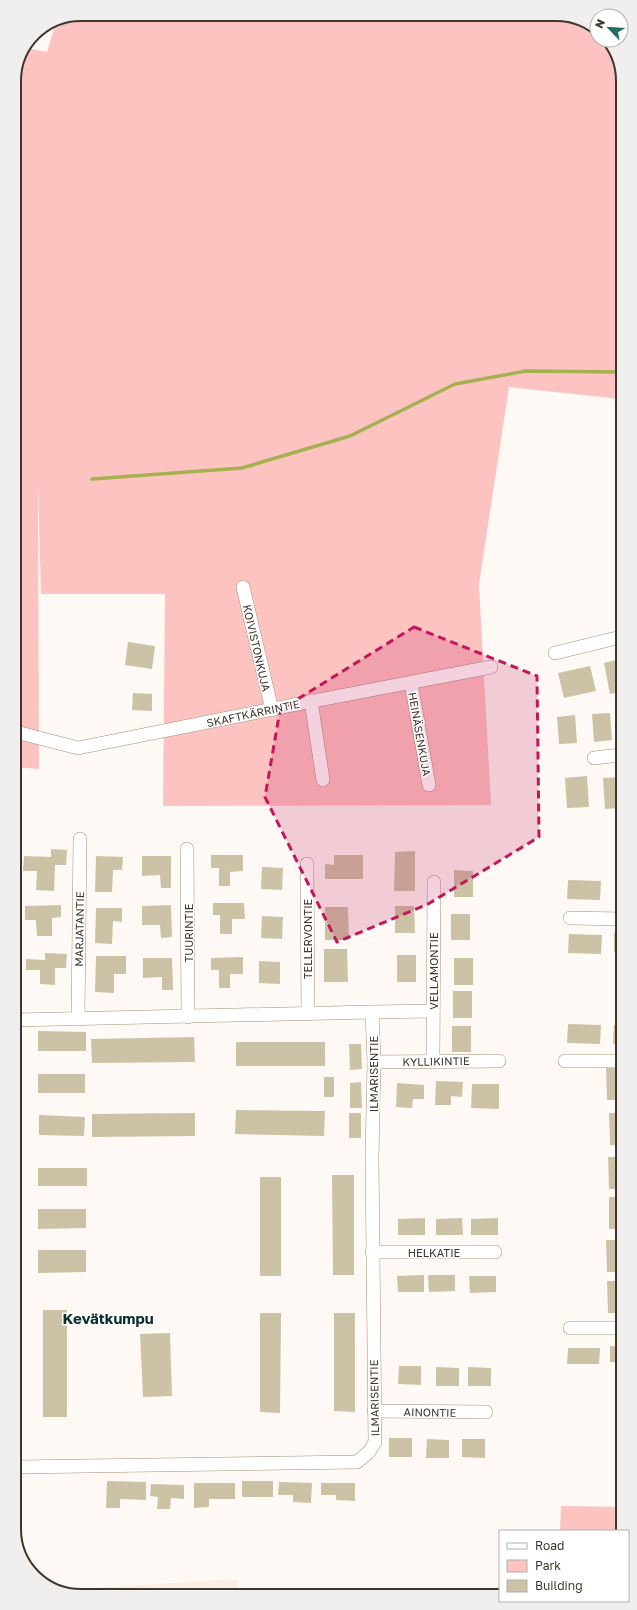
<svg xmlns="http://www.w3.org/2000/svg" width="637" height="1610" font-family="'Golos Text',sans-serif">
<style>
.built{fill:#fbefe3}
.green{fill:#fcc3c1}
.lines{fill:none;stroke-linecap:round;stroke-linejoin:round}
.stream{stroke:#a5b050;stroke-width:3.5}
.building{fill:#ccc2a6}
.minor-casing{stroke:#a5907b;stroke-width:14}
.minor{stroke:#fff;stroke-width:13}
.marked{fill:#c2185b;fill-opacity:0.2;stroke:#c2185b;stroke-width:3;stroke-dasharray:8 5;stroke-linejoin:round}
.labels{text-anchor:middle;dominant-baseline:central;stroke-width:3;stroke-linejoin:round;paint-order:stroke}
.street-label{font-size:11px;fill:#3f362d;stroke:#fff}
.district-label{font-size:15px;font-weight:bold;fill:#0e302d;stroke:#fff}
.rim{fill:none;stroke:#3f362d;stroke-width:2}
</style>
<rect width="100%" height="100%" fill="#fef9f4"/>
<!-- built -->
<path class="built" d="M238 1579V1595L76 1596 61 1590Z"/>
<!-- green -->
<g class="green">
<path d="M561 14 597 28V40H606L620 59V399L509 387 479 584 491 805 163 806 165 594H41L38 482 39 769 16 767 14 76 27 48 47 52 57 19Z"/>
<path d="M561 1506 623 1507V1531H560Z"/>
</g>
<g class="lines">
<!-- stream -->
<path class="stream" d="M92 479 242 468 350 436 455 384 526 371 620 372"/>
</g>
<!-- building -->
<g class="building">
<path d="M128 642 155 646 152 669 125 665Z"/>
<path d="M620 659 621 692 610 694 604 663Z"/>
<path d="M590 666 596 691 564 698 558 673Z"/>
<path d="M133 693 152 694V711L132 710Z"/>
<path d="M610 713 612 740 594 742 592 714Z"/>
<path d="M575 715 577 743 559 744 557 717Z"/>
<path d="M587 776 589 807 567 808 565 778Z"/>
<path d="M621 777V808L605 809 603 778Z"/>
<path d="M51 849 67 850 66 865H55L54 891 36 890 37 871H23L24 856 51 857Z"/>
<path d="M415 851V891H394L395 852Z"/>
<path d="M211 855H243V871L230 872V886H219V868H211Z"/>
<path d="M334 855H363V879H325V864L334 865Z"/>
<path d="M96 856 123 857 122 870H113L112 892H95Z"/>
<path d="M142 856H171V888H161L160 875 142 876Z"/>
<path d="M262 867 283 868 282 890 261 889Z"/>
<path d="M454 870 473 871V897H454Z"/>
<path d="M615 879H621L622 898H615Z"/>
<path d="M568 880 601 881 600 900 567 899Z"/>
<path d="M213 903H244L245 919H232V934H220V915H213Z"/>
<path d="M61 905V917L52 918V936H37L36 920H25V906Z"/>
<path d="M171 905 172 937 161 938 160 925H142V906Z"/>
<path d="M395 906H414L415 933H395Z"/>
<path d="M325 907H348L349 940H325Z"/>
<path d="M96 908H122V922L113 921 112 944 95 943Z"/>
<rect x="451" y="914" width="19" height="26"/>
<path d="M262 916 283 917 282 939 261 938Z"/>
<path d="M614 933H622V953L614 952Z"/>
<path d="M569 934 602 935 601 954 568 953Z"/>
<path d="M324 949H347L348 982H324Z"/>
<path d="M45 953 67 954 66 968H55V985L40 984V970H26V959L45 960Z"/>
<rect x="397" y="955" width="19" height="27"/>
<path d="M96 956H126V974H114V993L95 992Z"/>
<path d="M243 957V974H230V988H219V970H211V958Z"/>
<path d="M143 958H172L173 990H162V977L143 978Z"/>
<rect x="454" y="958" width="19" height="27"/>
<path d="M259 961 280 962V984L259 983Z"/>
<rect x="453" y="991" width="19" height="27"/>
<path d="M568 1024 601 1025 600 1044 567 1043Z"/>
<path d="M614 1025H622V1044H613Z"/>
<rect x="452" y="1026" width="19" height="26"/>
<path d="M38 1031 86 1032V1051H38Z"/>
<path d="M194 1037 195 1062 92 1063 91 1039Z"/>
<rect x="236" y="1042" width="89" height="24"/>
<path d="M349 1044H361L362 1069 350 1070Z"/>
<path d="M606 1068H622V1100H607Z"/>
<rect x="38" y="1074" width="47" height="19"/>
<rect x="324" y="1077" width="10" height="20"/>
<path d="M436 1081 463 1082 462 1097 451 1096V1105H435Z"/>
<path d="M361 1082 362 1108H350V1083Z"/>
<path d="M397 1083 424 1085V1099H413L412 1108 396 1107Z"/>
<path d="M472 1084H499V1109L471 1108Z"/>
<path d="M236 1110 325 1111 324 1136 235 1134Z"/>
<path d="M195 1113V1136L92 1137V1114Z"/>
<rect x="349" y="1113" width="12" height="25"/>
<path d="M609 1113H622V1145H610Z"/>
<path d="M39 1115 85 1117 84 1136 39 1135Z"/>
<path d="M608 1157H622V1189H609Z"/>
<rect x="38" y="1168" width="49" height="18"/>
<path d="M332 1175H354V1275H333Z"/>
<rect x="260" y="1177" width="21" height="99"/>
<rect x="609" y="1197" width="13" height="32"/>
<path d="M38 1209H86V1228L38 1229Z"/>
<path d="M425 1218V1235H398V1219Z"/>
<path d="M462 1218 463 1235H436V1219Z"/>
<path d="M498 1218V1235H471V1219Z"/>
<path d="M606 1240H622V1272H607Z"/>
<path d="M38 1250H86V1272L38 1273Z"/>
<path d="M424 1275V1292H398L397 1276Z"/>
<path d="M428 1275H455V1291L429 1292Z"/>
<path d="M469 1276H496V1292L470 1293Z"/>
<path d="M607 1281H622V1313H608Z"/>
<rect x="43" y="1310" width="24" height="107"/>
<path d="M260 1313H281L280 1413 260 1412Z"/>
<path d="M334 1313H355V1412L334 1411Z"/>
<path d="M170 1333 172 1396 143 1397 140 1334Z"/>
<path d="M610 1346 623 1347V1363L610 1362Z"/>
<path d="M568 1348H600L599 1364H567Z"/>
<path d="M399 1366H421V1385L398 1384Z"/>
<path d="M436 1367 459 1368V1386H436Z"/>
<path d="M468 1367 491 1368V1386H468Z"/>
<rect x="389" y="1438" width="23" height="19"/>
<path d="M427 1439 449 1440V1458H426Z"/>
<path d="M462 1439H485V1458L462 1457Z"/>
<path d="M107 1481 146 1482V1500L120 1499V1508H106Z"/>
<rect x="242" y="1481" width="31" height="16"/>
<path d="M279 1482 312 1483 311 1503 293 1502V1495H278Z"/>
<path d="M194 1483H235V1499H209V1507L194 1508Z"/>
<path d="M321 1483H355V1501L336 1500V1495H321Z"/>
<path d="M151 1484 184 1485V1499L171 1498 170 1509H157L158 1497 150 1496Z"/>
</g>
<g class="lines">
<defs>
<g id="minor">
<path d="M243 587 272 710"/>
<path d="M555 653 621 637"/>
<path d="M411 683 429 785"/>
<path d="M311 701 323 780"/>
<path d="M16 732 78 748 303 703 491 667"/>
<path d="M594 758 621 755"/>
<path d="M187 849 188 1017"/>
<path d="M307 864 308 1014"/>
<path d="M570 918 622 919"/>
<path d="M372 1012 433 1011"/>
<path d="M78 1019 80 839"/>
<path d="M16 1020 372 1012 374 1062 372 1157 375 1442 369 1452 357 1462 17 1467"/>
<path d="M433 1061 434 882"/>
<path d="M565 1061H622"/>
<path d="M374 1062 499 1061"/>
<path d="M372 1252H495"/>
<path d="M570 1328H623"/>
<path d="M374 1411 486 1412"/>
</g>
</defs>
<!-- minor casing -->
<use href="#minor" class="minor-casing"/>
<!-- minor -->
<use href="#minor" class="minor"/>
</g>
<!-- marked area -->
<path class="marked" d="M414 627 537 676 539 837 428 904 337 942 265 797 280 710Z"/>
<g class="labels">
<!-- street labels -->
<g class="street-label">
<text transform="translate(257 648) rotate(77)">KOIVISTONKUJA</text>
<text transform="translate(253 713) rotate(-12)">SKAFTKÄRRINTIE</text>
<text transform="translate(420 734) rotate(80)">HEINÄSENKUJA</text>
<text transform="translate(79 929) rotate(-89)">MARJATANTIE</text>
<text transform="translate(188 933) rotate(-90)">TUURINTIE</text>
<text transform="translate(307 939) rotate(-90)">TELLERVONTIE</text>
<text transform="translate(433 971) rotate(-90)">VELLAMONTIE</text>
<text transform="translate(436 1061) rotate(-1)">KYLLIKINTIE</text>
<text transform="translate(373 1074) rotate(-90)">ILMARISENTIE</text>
<text x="434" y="1252">HELKATIE</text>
<text transform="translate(374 1398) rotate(-91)">ILMARISENTIE</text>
<text transform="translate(430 1412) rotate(1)">AINONTIE</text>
</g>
<!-- district labels -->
<g class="district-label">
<text x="108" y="1318">Kevätkumpu</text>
</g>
</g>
<!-- crop -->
<path d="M0 0H637V1610H0ZM81 21H556A60 60 0 0 1 616 81V1529A60 60 0 0 1 556 1589H81A60 60 0 0 1 21 1529V81A60 60 0 0 1 81 21Z" fill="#f0efee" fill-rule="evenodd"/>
<path class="rim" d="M81 21H556A60 60 0 0 1 616 81V1529A60 60 0 0 1 556 1589H81A60 60 0 0 1 21 1529V81A60 60 0 0 1 81 21Z"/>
<!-- legend -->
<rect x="499" y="1530" width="130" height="72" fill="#ffffff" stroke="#b2afab"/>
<rect x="507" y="1543" width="20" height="6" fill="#ffffff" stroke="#b2afab"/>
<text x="535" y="1550" font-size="12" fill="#3f362d">Road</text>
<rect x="507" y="1560" width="20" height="12" fill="#fcc3c1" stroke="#b2afab"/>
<text x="535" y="1570" font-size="12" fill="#3f362d">Park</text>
<rect x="507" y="1580" width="20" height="12" fill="#ccc2a6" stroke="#b2afab"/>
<text x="535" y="1590" font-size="12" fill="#3f362d">Building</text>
<!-- north arrow -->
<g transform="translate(609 28) rotate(295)"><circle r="19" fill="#ffffff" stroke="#b2afab"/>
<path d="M0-3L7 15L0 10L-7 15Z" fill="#246d66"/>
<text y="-6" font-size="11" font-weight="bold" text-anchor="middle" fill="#3f362d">N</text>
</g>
</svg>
